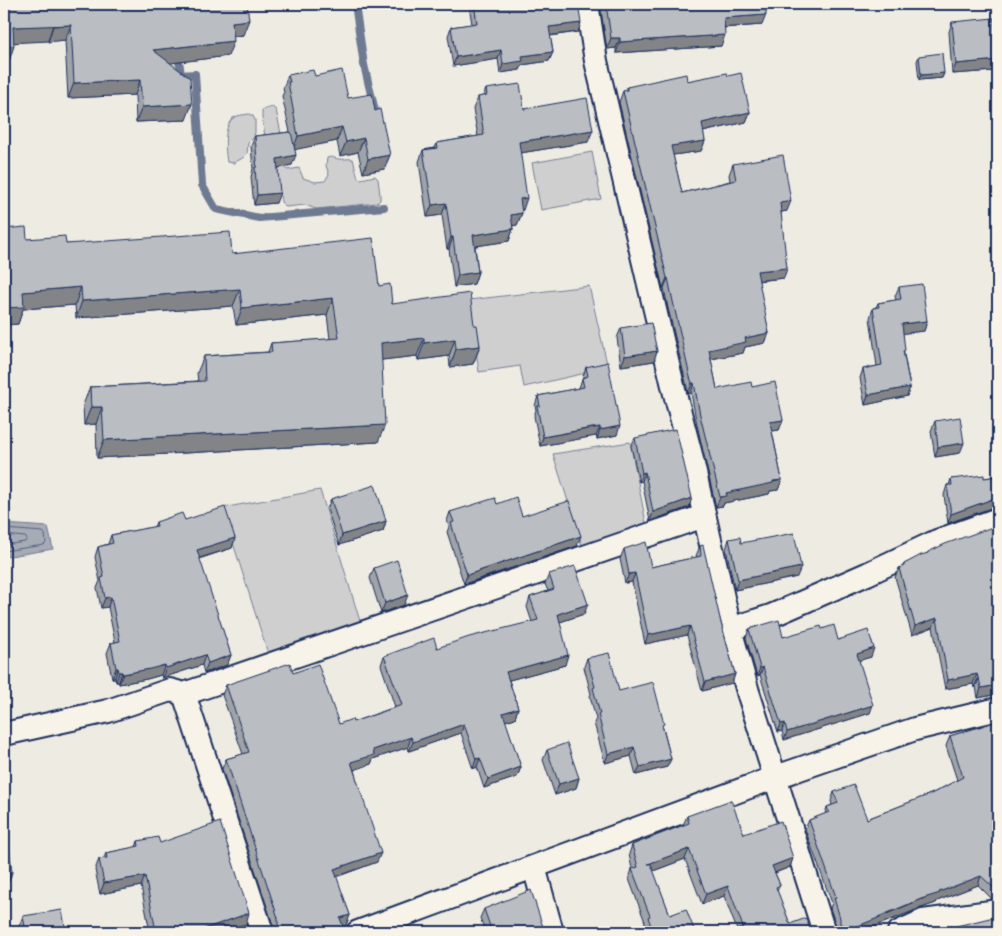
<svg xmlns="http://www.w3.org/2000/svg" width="1002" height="936" font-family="'Gochi Hand',sans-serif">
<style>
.green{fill:#cfcfcf;stroke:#757f96}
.water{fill:#a6abb5;stroke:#6e7992}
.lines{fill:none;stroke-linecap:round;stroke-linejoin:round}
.shore{stroke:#536181;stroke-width:1}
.stream{stroke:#6e7992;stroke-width:8}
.street-casing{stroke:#1b2f5e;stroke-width:26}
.street{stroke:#f7f3e8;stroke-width:22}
.wall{fill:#a0a3a7;stroke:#1b2f5e}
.shaded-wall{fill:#828488;stroke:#1b2f5e}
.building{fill:#babdc2;stroke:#1b2f5e}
</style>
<rect width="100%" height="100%" fill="#eeebe2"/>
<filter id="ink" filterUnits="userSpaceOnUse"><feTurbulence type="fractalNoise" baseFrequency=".02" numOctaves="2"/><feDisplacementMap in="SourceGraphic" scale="10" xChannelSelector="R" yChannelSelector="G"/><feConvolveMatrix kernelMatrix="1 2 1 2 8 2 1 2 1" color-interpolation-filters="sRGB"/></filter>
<g filter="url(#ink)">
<!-- green -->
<g class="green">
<path d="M272 107 276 110 284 148 282 158 285 168 288 170 299 168 303 178 315 182 325 181 329 174 326 166 327 158C333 156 333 158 338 159 343 160 348 158 353 159L358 178 361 179 375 176 378 179 380 195V200L377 203 316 209 305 205 286 207 281 202 273 142 265 136 262 118V110Z"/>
<path d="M249 114 253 116 255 120V132L254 137 248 143 247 154 244 157 234 163 227 162C225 150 223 127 233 118 237 115 244 115 249 114Z"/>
<path d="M592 152 601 199 541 210 532 163Z"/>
<path d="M589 286 608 368 524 387 520 366 479 372 469 300Z"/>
<path d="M630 442 647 528 584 552 553 454Z"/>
<path d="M320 490 363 631 270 660 222 508Z"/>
</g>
<!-- water -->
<path class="water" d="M4 524 48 527 53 549 4 557Z"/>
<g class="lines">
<!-- shore -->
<g class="shore">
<path d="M4 529 43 532 45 534 46 543 44 545 4 551"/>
<path d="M4 535 25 537 27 539 25 542 4 545"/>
</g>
<!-- stream -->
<g class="stream">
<path d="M355 4 364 65 376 115"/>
<path d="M178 53 181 75 195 74 202 185 216 209 259 218 384 207"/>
</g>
<defs>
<g id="street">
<path d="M587 4 596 61 674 390 690 451 730 629 748 692 824 932"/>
<path d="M730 629 771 616 867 574 937 541 998 519"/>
<path d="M184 694 262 932"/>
<path d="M4 734 108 711 170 690 184 694 704 516"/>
<path d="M534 867 552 932"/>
<path d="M358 932 776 777 915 729 998 709"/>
<path d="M899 932 923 921 998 911"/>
</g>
</defs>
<!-- street casing -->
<use href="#street" class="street-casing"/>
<!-- street -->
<use href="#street" class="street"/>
</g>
<!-- wall -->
<g class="wall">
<path d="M4 4 243 35 233 37 228 56 170 63 186 120 136 122 135 95 68 98 65 40 14 42 9 61H4Z"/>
<path d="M470 4H578V32L550 36 553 52 549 61 522 65 520 70 500 73 498 59 453 66 448 36 451 27 472 24 469 6Z"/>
<path d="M600 4H620V5L762 25 724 28 721 46 616 53V48L607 49Z"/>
<path d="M952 22 994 71 952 74 949 32Z"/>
<path d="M919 56 944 73 942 78 919 80 917 61Z"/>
<path d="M288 75 315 76 348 98 375 111 390 155 384 169 363 173 358 152 340 156 337 141 295 149 292 165 278 168 276 203 254 205 251 177 253 169 251 146 255 136 290 132 282 96 284 92 283 89Z"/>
<path d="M728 76 750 112 746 122 703 132 705 141 701 151 673 155 682 193 730 181 729 175 733 164 787 211 781 212 784 278 758 281 769 333 765 343 745 347 743 353 711 359 717 389 752 387 783 420 779 430 772 431 782 480 778 490 770 491 769 494 724 503 723 506 716 507 697 425 691 393 688 394 687 387 668 308 664 288H663L619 102 623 91H625L627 87 687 81Z"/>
<path d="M486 89 588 142 520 153 523 210H521L522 213 517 225 512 226 513 229 509 241 475 246 478 272 474 284 454 287 449 249H447L442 215 427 217 419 162 423 150 435 148 437 143 478 136 473 109 478 97 483 96Z"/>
<path d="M4 229 27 239 66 244 232 254 379 286 392 304 474 325 480 346 473 364 450 367 449 356 418 360 417 356 381 360 378 442 97 458 96 424 84 425 83 405 90 387 198 381 197 373 204 356 268 352 271 343 330 339 327 315 236 325 233 306 76 318 75 305 23 309 18 324 4 325Z"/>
<path d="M899 287 927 321 924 331 903 333 904 354 910 387 907 396 865 405 860 378 863 369 877 366 870 318 873 308 876 307 878 303 896 300 895 296Z"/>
<path d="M621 328 654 361 621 366 617 338Z"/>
<path d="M586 367 617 435 597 439 596 436 589 437 540 446 534 416 536 410 535 406 538 396 579 388Z"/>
<path d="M935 421 960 453 935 457 931 431Z"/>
<path d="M635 438 689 507 650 521 642 481 639 482 631 446Z"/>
<path d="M998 476V506L994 507 948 523 944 495 947 485H949L951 479 984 478Z"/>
<path d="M331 499 386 521 383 531 339 545 327 509Z"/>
<path d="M497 504 522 516 577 546 464 584 447 532 449 527 447 521 450 512Z"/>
<path d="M185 520 235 538 232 548 199 559 231 655 227 665 204 673 202 665 162 678 161 675 147 679 119 684V682H116L115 678H112L107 653 111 643 115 642 108 607 101 608 97 588 100 581 95 557 98 547 108 544 111 535 154 527 156 522Z"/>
<path d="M729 539 741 543 797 577 735 590 726 549Z"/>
<path d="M700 546 735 674 732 683 702 691 687 635 645 644 632 582 625 583 620 559 624 549 651 567 697 557 696 556Z"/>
<path d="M928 552 998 694 978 698 976 687H974L973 684 945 689 933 627 912 635 895 577 899 568 902 567 904 564 927 554Z"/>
<path d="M374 568 404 605 381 613 370 578Z"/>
<path d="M549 574 584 614 560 622 565 665 509 680 518 708 515 718 505 721 521 767 517 777 484 788 477 767 473 769 461 733 409 751 408 747 373 759 371 764 354 770 377 862 336 877 350 915 346 925 343 926 345 932H275L274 928 222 769 226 759 243 754 222 695 226 685 293 673 339 724 353 722 395 707 381 665 384 656 437 648 532 622 527 607 530 597 548 591 545 584Z"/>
<path d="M749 629 783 637 822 629 838 640 871 657 859 660 870 713 784 740 782 731 778 732 760 675 757 676 746 638Z"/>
<path d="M587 658 619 691 663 728 671 759 667 767 636 775 631 756 605 763 594 723 596 719 590 696 591 694 584 667Z"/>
<path d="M998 721V899H992L978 885 937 901 936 903 918 909 876 926 875 928 864 932H837V928L830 908 832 903 805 829 809 820 825 814 827 807 832 805 831 801 834 792 867 819 933 793 957 780 946 746 950 736Z"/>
<path d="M547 750 579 778 576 788 555 795 543 760Z"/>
<path d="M687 816 744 834 793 858 790 867 775 873 780 885 777 891 790 924 811 932 737 930 724 896 702 904 685 859 653 871 670 915 695 932H646L644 926 645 922 629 879 632 869 629 854 632 845 683 825Z"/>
<path d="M138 841 160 843 246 924 221 932H132V931L149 927 141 886 100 894 95 870 99 859 104 858 106 853 136 847Z"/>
<path d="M484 909 543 927 546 932H486L480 918Z"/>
<path d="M23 916 66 932H20L19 926Z"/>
</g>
<!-- shaded-wall -->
<g class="shaded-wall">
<path d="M766 15 762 25 720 28 724 18Z"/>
<path d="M249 20 243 35 226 37 232 22Z"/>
<path d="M581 23 578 32 546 36 549 27Z"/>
<path d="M53 25 48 41 8 43 13 27Z"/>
<path d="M71 25 65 40 48 42 53 26Z"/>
<path d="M725 35 721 46 616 53 620 42Z"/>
<path d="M611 38H620L616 48 607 49Z"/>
<path d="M234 41 228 56 147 66 153 50Z"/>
<path d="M4 46H14L9 61H4Z"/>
<path d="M501 50 498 59 453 66 456 57Z"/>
<path d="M553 52 549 61 522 65 520 70 500 73 503 64 522 56Z"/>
<path d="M998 60 994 71 952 74 956 64Z"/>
<path d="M944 73 942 78 919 80 921 75Z"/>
<path d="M140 80 135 95 68 98 74 83Z"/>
<path d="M192 104 186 120 136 122 142 107Z"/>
<path d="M750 112 746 122 698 133 702 123Z"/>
<path d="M342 127 337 141 293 150 298 136Z"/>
<path d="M593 130 588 142 514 154 519 142Z"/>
<path d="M364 138 358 152 340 156 346 142Z"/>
<path d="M705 141 701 151 667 156 671 146Z"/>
<path d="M296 155 292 165 273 169 277 159Z"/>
<path d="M390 155 384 169 363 173 368 159Z"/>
<path d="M280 193 276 203 254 205 257 195Z"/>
<path d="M527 198 523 210 515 211 520 199Z"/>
<path d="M791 201 787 211 776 213 780 203Z"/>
<path d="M446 203 442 215 427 217 432 205Z"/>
<path d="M522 213 517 225 506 227 511 215Z"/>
<path d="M513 229 509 241 469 247 473 235Z"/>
<path d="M451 237H453L449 249H447Z"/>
<path d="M787 268 784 278 753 281 757 271Z"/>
<path d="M478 272 474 284 454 287 458 275Z"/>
<path d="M667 278H668L664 288H663Z"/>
<path d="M81 287 75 305 23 309 18 324 4 325V308L23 292Z"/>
<path d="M240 289 233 306 76 318 82 301Z"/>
<path d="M333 298 327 315 236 325 242 308Z"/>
<path d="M927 321 924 331 898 334 902 324Z"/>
<path d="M769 333 765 343 745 347 743 353 705 360 709 350 745 338Z"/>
<path d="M424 338 417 356 374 361 381 343Z"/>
<path d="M455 339 449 356 418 360 424 343Z"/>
<path d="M480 346 473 364 450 367 456 349Z"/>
<path d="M657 351 654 361 621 366 625 356Z"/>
<path d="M692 383H694L691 393 688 394Z"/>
<path d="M910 387 907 396 865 405 868 395Z"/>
<path d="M91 407H102L96 424 84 425Z"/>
<path d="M783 420 779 430 766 432 770 422Z"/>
<path d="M385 425 378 442 97 458 104 440Z"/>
<path d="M620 426 617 435 597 439 600 430Z"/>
<path d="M600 427 596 436 540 446 543 437Z"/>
<path d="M964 443 960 453 935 457 938 447Z"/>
<path d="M645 472 642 481 639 482 642 473Z"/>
<path d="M782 480 778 490 770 491 769 494 724 503 723 506 716 507 720 497 726 493Z"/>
<path d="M998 497V506L994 507 948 523 951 514Z"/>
<path d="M692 498 689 507 650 521 653 512Z"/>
<path d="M386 521 383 531 339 545 342 535Z"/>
<path d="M581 536 577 546 464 584 467 575Z"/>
<path d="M235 538 232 548 193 560 197 550Z"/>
<path d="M801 567 797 577 735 590 738 580Z"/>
<path d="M635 573 632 582 625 583 629 574Z"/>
<path d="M408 595 404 605 381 613 385 603Z"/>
<path d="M111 597 108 607 101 608 105 598Z"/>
<path d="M588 604 584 614 554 624 558 614Z"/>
<path d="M937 618 933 627 912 635 915 626Z"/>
<path d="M690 626 687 635 645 644 648 635Z"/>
<path d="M874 648 871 657 854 662 857 654Z"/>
<path d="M205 655 202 665 162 678 166 668Z"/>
<path d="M231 655 227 665 204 673 208 663Z"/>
<path d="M568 655 565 665 502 682 506 672Z"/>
<path d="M165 665 161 675 147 679 119 684 123 674Z"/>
<path d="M763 667 760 675 757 676 760 668Z"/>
<path d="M116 668H118L115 678H112Z"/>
<path d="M119 672H122L119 682H116Z"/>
<path d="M735 674 732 683 702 691 705 682Z"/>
<path d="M977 674 973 684 945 689 948 680Z"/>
<path d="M978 678H979L976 687H974Z"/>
<path d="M998 685V694L978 698 981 688Z"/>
<path d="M873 705 870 713 784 740 787 732Z"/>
<path d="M518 708 515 718 499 723 503 713Z"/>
<path d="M785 723 782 731 778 732 781 724Z"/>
<path d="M464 724 461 733 409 751 413 742Z"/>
<path d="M411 737 408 747 373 759 371 764 348 772 351 762 373 750Z"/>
<path d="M634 747 631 756 605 763 608 754Z"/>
<path d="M480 758 477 767 473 769 476 759Z"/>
<path d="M671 759 667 767 636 775 640 767Z"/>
<path d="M521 767 517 777 484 788 488 779Z"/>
<path d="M579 778 576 788 555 795 559 784Z"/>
<path d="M689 849 685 859 645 874 648 864Z"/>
<path d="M381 853 377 862 330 879 334 869Z"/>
<path d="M793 858 790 867 769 875 772 866Z"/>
<path d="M12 872 9 882 4 883V873Z"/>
<path d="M145 876 141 886 100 894 104 883Z"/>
<path d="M981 876 978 885 937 901 936 903 918 909 876 926 875 928 864 932H852L853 928 939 892Z"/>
<path d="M728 886 724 896 702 904 706 894Z"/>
<path d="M995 889H998V899H992Z"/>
<path d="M249 913 246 924 221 932H203L204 929Z"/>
<path d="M350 915 346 925 337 928 340 918Z"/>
</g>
<!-- building -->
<g class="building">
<path d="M4 4H247L249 20 232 22 234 41 153 50 190 78 192 104 142 107 140 80 74 83 71 25 13 27 14 46H4Z"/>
<path d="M474 4H578L581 23 549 27 553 52 522 56 523 61 503 64 501 50 456 57 451 27 477 23Z"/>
<path d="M606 4H620V5L645 4H766V15L724 18 725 35 620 42V38H611Z"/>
<path d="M994 18 998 60 956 64 952 22Z"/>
<path d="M942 53 944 73 921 75 919 56Z"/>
<path d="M313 70 315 76 342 70 348 98 372 94 375 111 380 109 390 155 368 159 364 138 346 142 342 127 298 136 288 82H290L288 75Z"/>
<path d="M727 73 728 76 741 73 750 112 702 123 705 141 671 146 682 193 736 180 733 164 783 155 791 201 780 203 787 268 757 271 769 333 745 338 746 342 709 350 717 389 751 382 752 387 775 382 783 420 770 422 782 480 773 481V483L726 493 727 496 720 497 700 415 694 383H692L690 377 672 297 668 278H667L623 91 627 90V87L686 74 687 81Z"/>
<path d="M520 84 524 109 587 98 593 130 519 142 527 198 520 199 522 213 511 215 513 229 473 235 478 272 458 275 453 237H451L446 203 432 205 423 150 438 148 437 143 484 135 478 97 487 95 486 89Z"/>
<path d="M291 132 296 155 277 159 280 193 257 195 255 167H257L256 161H257L255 136Z"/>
<path d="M26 227 27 239 65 236 66 244 230 232 232 254 373 238 379 286 390 284 392 304 470 293 474 325H477L480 346 456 349 455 339 424 343V338L381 343 385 425 104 440 102 407H91L90 387 205 381 204 356 272 352 271 343 339 338 333 298 242 308 240 289 82 301 81 287 23 292 24 307 4 308V229Z"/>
<path d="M922 284 927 321 902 324 905 350 903 351 910 387 868 395 863 369 882 365 873 308 879 307 878 303 901 299 899 287Z"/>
<path d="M651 323 657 351 625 356 621 328Z"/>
<path d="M608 362 620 426 600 430V427L592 428 543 437 537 406H540L538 396 584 387 582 378 588 376 586 367Z"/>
<path d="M960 417 964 443 938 447 935 421Z"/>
<path d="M676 429 692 498 653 512 645 472 642 473 635 438Z"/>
<path d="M984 475V478L998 476V497L951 514 947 485H952L951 479Z"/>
<path d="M375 485 386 521 342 535 331 499Z"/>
<path d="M516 497 522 516 569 501 581 536 467 575 451 523 454 522 450 512 495 498 497 504Z"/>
<path d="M225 507 235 538 197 550 231 655 208 663 205 655 166 668 165 665 150 669 123 674 122 672H119L118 668H116L111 643 120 641 111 597 105 598 101 578 104 577 98 547 113 543 111 535 157 526 156 522 182 513 185 520Z"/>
<path d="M998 525V685L981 688 979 678H978L977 674 948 680 937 618 915 626 899 568 904 566V564L921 555 928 553V552L945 544Z"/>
<path d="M794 533 801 567 738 580 729 539 740 537 741 543Z"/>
<path d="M646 542 651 567 701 556 700 546 703 545 721 623 735 674 705 682 690 626 648 635 635 573 629 574 624 549Z"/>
<path d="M397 560 408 595 385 603 374 568Z"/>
<path d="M575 566 588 604 558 614 568 655 506 672 518 708 503 713 521 767 488 779 480 758 476 759 464 724 413 742 411 737 373 750 374 755 351 762 381 853 334 869 350 915 340 918 345 932H302V930L296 932H278L276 929 278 925V918L226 759 249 752 226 685 290 663 293 673 318 664 339 724 352 719 353 722 402 705 384 656 434 638 437 648 469 637 538 620 530 597 554 589 549 574Z"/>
<path d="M779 620 783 637 821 626 822 629 834 625 838 640 868 630 874 648 857 654 873 705 787 732 785 723 781 724 763 667 760 668 749 629Z"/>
<path d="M609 653 619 691 653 682 664 724 662 725 671 759 640 767 634 747 608 754 598 714H600L593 688 595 687 587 658Z"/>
<path d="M998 721V889H995L981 876 939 892 940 893 921 899 878 917V918L853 928 840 924V918L834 898 836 897 809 820 829 812 827 807 838 803 834 792 854 785 867 819 933 793 963 777 950 736Z"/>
<path d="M567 743 579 778 559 784 547 750Z"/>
<path d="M731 800 744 834 781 821 793 858 772 866 780 885 776 887 790 924 806 918 811 932H732L743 927 728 886 706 894 689 849 648 864H651L670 915 686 909 695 932H653L648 917 650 916 632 869 638 867 632 845 689 823 687 816Z"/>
<path d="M4 802 12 872 4 873Z"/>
<path d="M220 822 249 913 204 929 205 932H132V931L155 926 145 876 104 883 99 859 107 858 106 853 139 846 138 841 158 837 160 843Z"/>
<path d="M531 890 543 927 546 932H498L497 930 492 932 484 909Z"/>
<path d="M62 910 66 932H26L23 916Z"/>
<path d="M998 916V932H936V931Z"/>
</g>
</g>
<!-- margin -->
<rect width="1002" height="936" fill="none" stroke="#f7f3e8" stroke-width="20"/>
<rect x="10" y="10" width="982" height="916" fill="none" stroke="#1b2f5e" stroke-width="2" filter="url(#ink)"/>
</svg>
